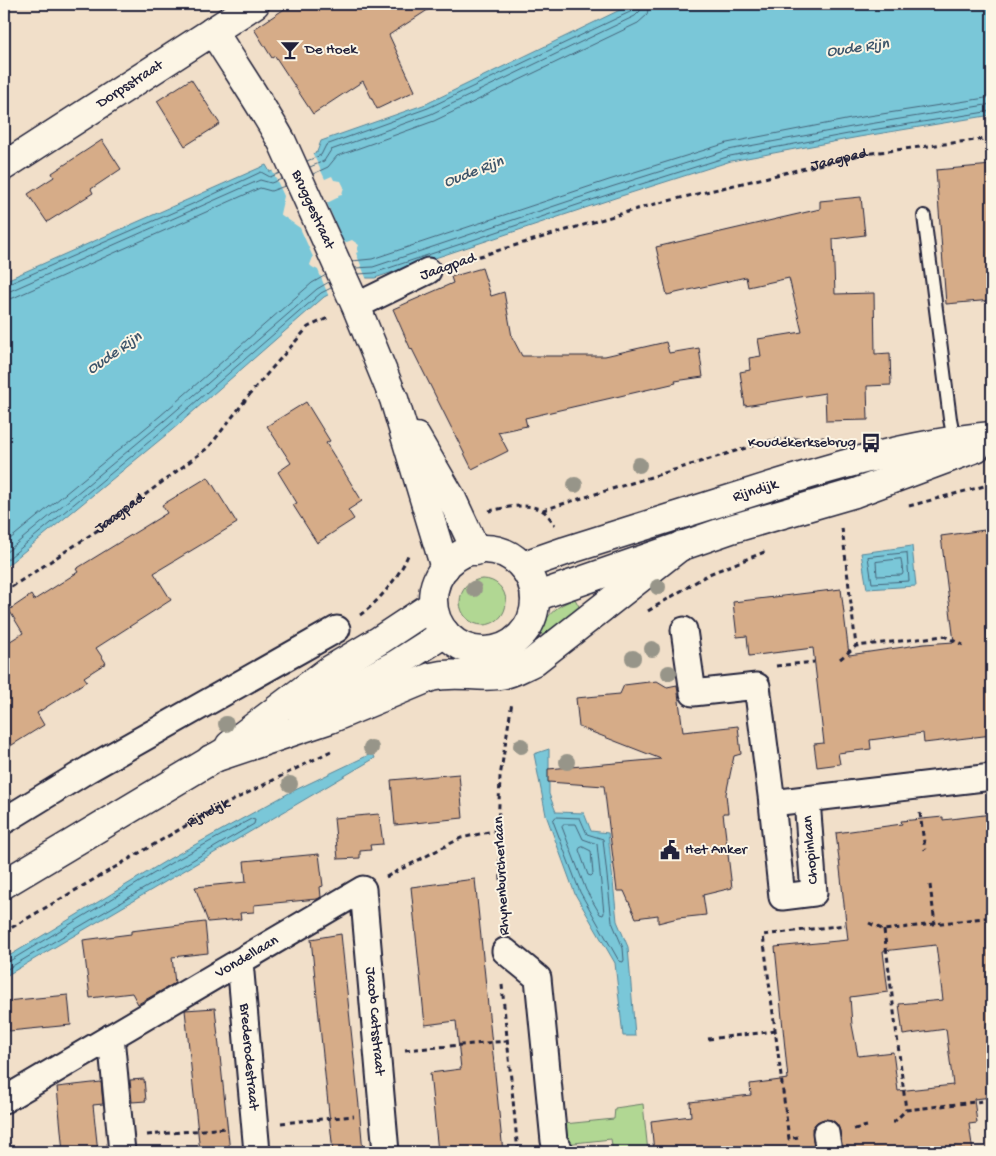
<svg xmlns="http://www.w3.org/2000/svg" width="996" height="1156" font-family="'Gochi Hand',sans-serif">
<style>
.green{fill:#b1d793;stroke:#6a7c67}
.water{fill:#7ac7d8;stroke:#578599}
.pier{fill:#f1dfc9}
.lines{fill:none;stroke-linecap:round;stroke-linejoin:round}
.shore{stroke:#45647a;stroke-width:1}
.building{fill:#d6ac88;stroke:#22223b;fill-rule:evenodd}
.service-casing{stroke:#22223b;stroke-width:16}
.minor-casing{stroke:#22223b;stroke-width:29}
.tertiary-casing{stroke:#22223b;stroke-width:31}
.secondary-casing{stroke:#22223b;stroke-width:31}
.path{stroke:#22223b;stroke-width:3;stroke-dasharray:5 4;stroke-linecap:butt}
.service{stroke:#fcf5e5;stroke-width:12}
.minor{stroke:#fcf5e5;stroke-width:25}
.tertiary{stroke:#fcf5e5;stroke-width:28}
.secondary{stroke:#fcf5e5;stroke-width:28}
.tree{fill:#979589}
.labels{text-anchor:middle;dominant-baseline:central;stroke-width:4;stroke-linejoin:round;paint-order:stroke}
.poi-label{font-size:15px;fill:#22223b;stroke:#fcf5e5;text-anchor:start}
.street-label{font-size:15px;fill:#22223b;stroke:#fcf5e5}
.water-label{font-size:16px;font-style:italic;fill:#3c546a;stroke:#fcf5e5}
</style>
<rect width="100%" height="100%" fill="#f1dfc9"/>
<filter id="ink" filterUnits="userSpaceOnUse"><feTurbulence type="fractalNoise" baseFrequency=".02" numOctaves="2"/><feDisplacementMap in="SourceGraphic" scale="10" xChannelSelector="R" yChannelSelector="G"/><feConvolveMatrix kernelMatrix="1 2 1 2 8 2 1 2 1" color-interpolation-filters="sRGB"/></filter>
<g filter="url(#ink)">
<!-- green -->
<g class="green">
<circle cx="483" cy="602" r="23"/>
<path d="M575 599 581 610 544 637 539 631C549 613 556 606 575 599Z"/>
<path d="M643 1104 648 1152H613L611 1139 565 1144 564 1124 614 1119 615 1108Z"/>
</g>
<!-- water -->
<g class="water">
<path d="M637 4H992V115L859 137 731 161 615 198 375 278H360L324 297 172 430 4 568V281L266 165 270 172 317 152 321 141 426 104 626 7Z"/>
<path d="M912 546 916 586 867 589 861 553Z"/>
<path d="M549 749V794L556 812 584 813 591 831 608 833 617 921 628 947 635 1036H623L615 963 575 894 546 815 534 754Z"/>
<path d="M373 753 375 758 4 977V959L169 859 289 793Z"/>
</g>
<!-- pier -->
<path class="pier" d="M312 152 325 179 332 176 334 180 341 181 344 187 342 194 338 195 339 197 327 203 344 243 352 240 359 245 357 250 358 252 356 253 367 280 361 281 329 297 318 270 312 267 310 265 313 257 300 228 280 214 284 196 272 170Z"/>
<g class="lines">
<!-- shore -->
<g class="shore">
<path d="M307 161 321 155 326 145 428 108 632 11 635 8 636 4"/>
<path d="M310 167 324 161 331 150 431 114 635 16 640 11 642 4"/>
<path d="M313 174 328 167 337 156 434 121 638 23 647 15 649 4"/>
<path d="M352 261 372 259 609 180 727 143 856 118 992 97"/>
<path d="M355 268 373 267 611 187 728 150 857 126 992 104"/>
<path d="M358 274 374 273 613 193 730 156 859 132 992 111"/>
<path d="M4 286 197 202 261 172 270 177 280 173"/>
<path d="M4 292 10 291 260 180 271 183 282 179"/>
<path d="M4 300 13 298 260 188 271 191 285 186"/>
<path d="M4 544 160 416 312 283 326 275"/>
<path d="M907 553 909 581 872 583 868 557Z"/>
<path d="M4 554 164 421 317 289 329 282"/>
<path d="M901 559 903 573 902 575 877 576 876 562Z"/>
<path d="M4 562 168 426 321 293 331 288"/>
<path d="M556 817 580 818 587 834 603 839 612 922 623 948 624 960 623 962 619 961 580 892 553 821Z"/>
<path d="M565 824H576L583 839 597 844 604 913 603 915 600 914 586 890 562 827Z"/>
<path d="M583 847 591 851 593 874 591 876 588 875 579 850 580 848Z"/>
<path d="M4 963 8 962 171 863 251 819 255 820 254 824 4 971"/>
</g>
</g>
<!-- building -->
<g class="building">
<path d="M292 4H437L389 35 415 91 377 109 363 81 313 114 275 56 272 58 254 29Z"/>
<path d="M191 79 220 124 185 146 157 101Z"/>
<path d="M102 140 121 169 91 189 93 193 47 222 28 194 54 177 52 173Z"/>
<path d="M992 165V300L946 304 936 170Z"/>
<path d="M861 197 865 235 833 239 835 294 874 293 875 354 890 353 891 385 867 386 868 420 826 421 825 393 745 406 740 372 750 370 749 358 761 356 758 339 802 332 789 278 748 287 746 277 667 295 656 247 820 209V201Z"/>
<path d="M482 268 491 296 504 292 512 337 522 356H605L666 342 669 353 699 348 703 377 675 381 676 383 525 418 527 426 498 432 508 451 472 469 412 349 411 350 393 309 453 283 451 277Z"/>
<path d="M306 402 330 441 326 443 362 501 348 510 354 519 317 543 293 505 297 503 278 472 291 463 267 426Z"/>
<path d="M208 477 237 523 154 573 171 600 96 648 106 663 84 677 87 681 37 713 44 725 4 750V645L23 633 9 610 31 595 34 600 78 572 76 569 167 513 162 505Z"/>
<path d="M992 529V626L986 627 992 682V735L924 743 923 733 870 740 871 749 838 753 840 764 817 767 814 744 824 743 813 648 749 656 747 636 737 637 733 602 841 589 849 655 924 644 954 642 941 536Z"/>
<path d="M657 681 667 687 677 685 683 732 738 726 741 754 734 756 726 794 728 813H723L732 888 703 895 706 915 678 918 658 923V915L636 918 624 891H617L604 786 548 782V769L661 759 579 727 576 698 620 694 624 685Z"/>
<path d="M459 774 463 818 395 825 391 780Z"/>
<path d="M379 814 383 844 370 845 371 850 360 851V858L338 859 334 818Z"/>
<path d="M992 814V1097L974 1099 977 1123 969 1124 973 1152H843L840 1131 837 1124 832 1120 824 1119 817 1122 812 1128 814 1152H654L651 1121 691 1116 690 1102 751 1095 750 1084 788 1079 775 947 848 940 836 833 902 824 901 821 943 817V820ZM936 945 943 1000 899 1004 903 1035 946 1029 953 1085 898 1091 893 1052 858 1056 852 1025 850 997 888 992 883 951Z"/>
<path d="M319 854 323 886 320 887 321 897 317 899 254 905V912L240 913 241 919 208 922 195 887 246 882 244 861Z"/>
<path d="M475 879 503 1152H438L430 1073 461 1069 456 1021 425 1025 411 887Z"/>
<path d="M205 922 208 953 172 957 175 983 138 1004 132 993 90 998 83 940 131 934V931Z"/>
<path d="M341 934 359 1106 363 1152H333L311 939Z"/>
<path d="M68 995 71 1025 9 1031 6 1001Z"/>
<path d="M215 1008 230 1152H200L185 1010Z"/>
<path d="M144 1079 146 1101 132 1102 130 1080Z"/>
<path d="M101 1082 103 1104 93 1105 98 1152H63L57 1087Z"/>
</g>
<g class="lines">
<defs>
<path id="service" d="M924 216 950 419 955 443"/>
<g id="minor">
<path d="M356 306 428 271"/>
<path d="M684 630 693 693 757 686 772 803 992 777"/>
<path d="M772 803 782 897 814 893 807 800"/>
<path d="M4 821 89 769 337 629"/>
<path d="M505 951 538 978 554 1141 561 1152"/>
<path id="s4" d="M240 962 257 1152"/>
<path d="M111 1037 122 1152"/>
<path id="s5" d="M4 1100 363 889 386 1152"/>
<path d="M826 1133 829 1152"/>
</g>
<g id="tertiary">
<path id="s6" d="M213 31C236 68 261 104 282 142L356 306 394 399 445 568"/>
<path id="s7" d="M4 166 255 4"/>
<path d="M416 437 452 499 476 551"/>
</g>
<g id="secondary">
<circle cx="484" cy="600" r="51"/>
<path id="s8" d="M522 566 565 551C625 532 686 513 746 494 827 468 907 444 992 436"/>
<path d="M535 597 731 529 855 493 976 448"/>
<path d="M302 713 395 665 445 633"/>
<path d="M230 745 328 671 380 640 433 605"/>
<path d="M211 759 330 719 431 677C456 671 476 678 499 675 511 674 522 667 533 662L682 545"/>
<path d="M4 884 228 750"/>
</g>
</defs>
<!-- service casing -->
<use href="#service" class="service-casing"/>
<!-- minor casing -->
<use href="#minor" class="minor-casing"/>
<!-- tertiary casing -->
<use href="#tertiary" class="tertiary-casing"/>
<!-- secondary casing -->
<use href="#secondary" class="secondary-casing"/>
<!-- path -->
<g class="path">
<path id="s1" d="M453 264 647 206 864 154 992 138"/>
<path d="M909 506 992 484"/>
<path d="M543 510 772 440 824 438"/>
<path d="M489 511C505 508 526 502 541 510 547 512 551 520 555 525"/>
<path d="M842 528 856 646"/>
<path id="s2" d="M4 592 98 530 209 447 254 389 308 327 330 317"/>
<path d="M648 611 709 574 767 551"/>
<path d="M360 615C378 603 403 572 409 552"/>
<path d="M989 642H992"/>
<path d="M840 659 856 646 944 636 963 645"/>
<path d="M776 666 814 662"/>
<path d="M920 813 925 850"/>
<path d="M386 877 461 838 498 830"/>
<path d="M930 885 935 924"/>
<path d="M869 923 884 930 992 917"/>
<path d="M504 925 498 830 500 777 512 702"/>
<path d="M884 930 906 1110"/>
<path id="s3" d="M4 932 206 814 331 751"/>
<path d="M502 985 518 1152"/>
<path d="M708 1039 776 1031"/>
<path d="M405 1050 507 1041"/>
<path d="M281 1123 354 1116"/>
<path d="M893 1123 906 1110 992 1100"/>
<path d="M854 1129 867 1126"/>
<path d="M147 1135 227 1128"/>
<path d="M798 1137 789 1139 763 935 845 925"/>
</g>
<!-- service -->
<use href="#service" class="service"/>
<!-- minor -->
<use href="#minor" class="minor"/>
<!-- tertiary -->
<use href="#tertiary" class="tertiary"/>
<!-- secondary -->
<use href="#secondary" class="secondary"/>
</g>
<!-- trees -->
<g class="tree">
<circle cx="639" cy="465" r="8"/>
<circle cx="575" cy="485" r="8"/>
<circle cx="658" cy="587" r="8"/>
<circle cx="474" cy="589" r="8"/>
<circle cx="652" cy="649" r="8"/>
<circle cx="633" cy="658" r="8"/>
<circle cx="669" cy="673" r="8"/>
<circle cx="226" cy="724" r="8"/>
<circle cx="521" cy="746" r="8"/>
<circle cx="371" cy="748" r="8"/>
<circle cx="567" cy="762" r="8"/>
<circle cx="290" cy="784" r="8"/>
</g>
</g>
<!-- icons -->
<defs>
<symbol id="bar-bare" viewBox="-9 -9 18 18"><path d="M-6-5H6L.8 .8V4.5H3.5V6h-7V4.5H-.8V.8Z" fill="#22223b" stroke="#fcf5e5" stroke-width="2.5" paint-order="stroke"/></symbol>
<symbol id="bus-bare" viewBox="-9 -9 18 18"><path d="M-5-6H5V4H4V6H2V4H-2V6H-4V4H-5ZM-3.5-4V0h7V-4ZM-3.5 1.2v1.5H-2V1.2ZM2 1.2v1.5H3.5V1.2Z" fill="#22223b" stroke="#fcf5e5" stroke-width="2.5" paint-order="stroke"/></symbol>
<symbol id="civic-bare" viewBox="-9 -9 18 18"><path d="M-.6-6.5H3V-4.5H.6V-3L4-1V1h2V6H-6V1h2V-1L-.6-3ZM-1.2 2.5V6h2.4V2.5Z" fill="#22223b" stroke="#fcf5e5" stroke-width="2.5" paint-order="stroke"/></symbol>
</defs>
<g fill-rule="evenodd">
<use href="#bar-bare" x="276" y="36" width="28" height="28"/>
<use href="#bus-bare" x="857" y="429" width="28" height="28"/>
<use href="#civic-bare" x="656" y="836" width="28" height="28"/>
</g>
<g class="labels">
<!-- poi labels -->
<g class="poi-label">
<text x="305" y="50">De Hoek</text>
<text x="856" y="443" text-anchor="end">Koudekerksebrug</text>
<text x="685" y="850">Het Anker</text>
</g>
<!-- street labels -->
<g class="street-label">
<text stroke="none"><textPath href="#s7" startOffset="150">Dorpsstraat</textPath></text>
<text stroke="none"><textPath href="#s1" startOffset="400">Jaagpad</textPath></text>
<text stroke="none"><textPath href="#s6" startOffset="205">Bruggestraat</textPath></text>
<text transform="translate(448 267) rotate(-19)">Jaagpad</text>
<text stroke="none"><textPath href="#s8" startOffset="245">Rijndijk</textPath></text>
<text stroke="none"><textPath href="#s2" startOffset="140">Jaagpad</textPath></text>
<text stroke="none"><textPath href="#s3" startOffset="236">Rijndijk</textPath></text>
<text transform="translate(811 850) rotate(-95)">Chopinlaan</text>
<text transform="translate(502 876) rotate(-93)">Rhynenburcherlaan</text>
<text stroke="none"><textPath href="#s5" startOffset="282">Vondellaan</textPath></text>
<text stroke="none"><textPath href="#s5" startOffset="549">Jacob Catsstraat</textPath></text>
<text stroke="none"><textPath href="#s4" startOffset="95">Brederodestraat</textPath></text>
</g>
<!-- water labels -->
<g class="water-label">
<text transform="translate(858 49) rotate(-8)">Oude Rijn</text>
<text transform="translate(474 173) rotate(-21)">Oude Rijn</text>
<text transform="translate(115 354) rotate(-35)">Oude Rijn</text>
</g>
</g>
<!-- margin -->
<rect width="996" height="1156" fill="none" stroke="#fcf5e5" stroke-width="20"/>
<rect x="10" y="10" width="976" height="1136" fill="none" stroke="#22223b" stroke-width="2" filter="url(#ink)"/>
</svg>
